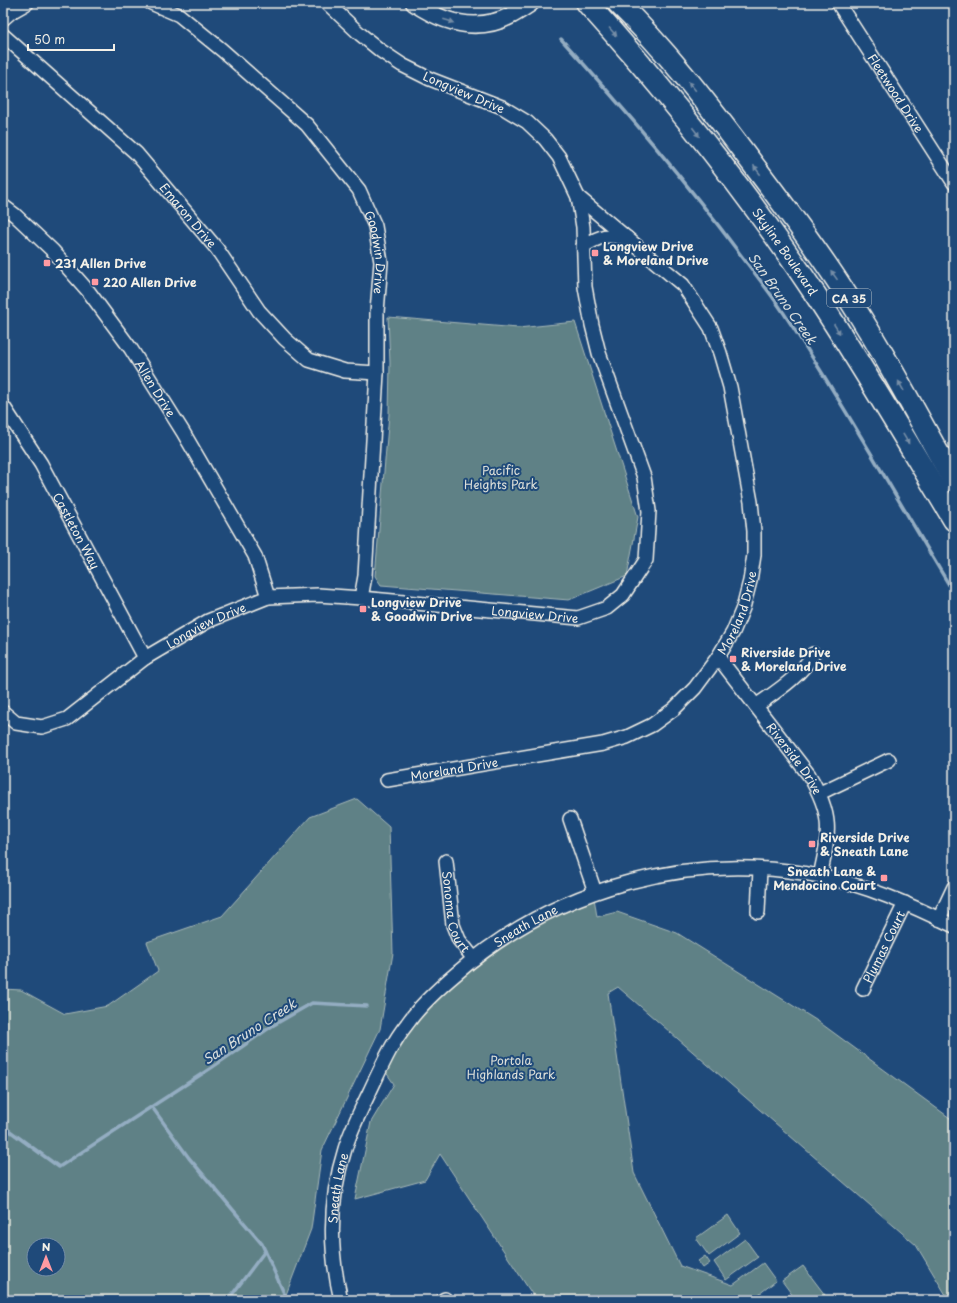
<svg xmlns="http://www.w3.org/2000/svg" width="957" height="1303" font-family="'Playpen Sans',sans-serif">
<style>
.green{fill:#5e8186;stroke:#a9b9b7;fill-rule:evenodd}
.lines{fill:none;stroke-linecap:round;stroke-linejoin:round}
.stream{stroke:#94adc2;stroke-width:3.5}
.minor-casing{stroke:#f4f1e8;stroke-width:16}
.tertiary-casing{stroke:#f4f1e8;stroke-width:19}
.primary-casing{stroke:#f4f1e8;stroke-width:24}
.minor{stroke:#1f4a7a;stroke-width:13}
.tertiary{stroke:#1f4a7a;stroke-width:16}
.primary{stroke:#1f4a7a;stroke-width:21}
.oneway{fill:#748da6}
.poi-dot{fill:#ff9aa2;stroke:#1f4a7a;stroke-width:1.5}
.labels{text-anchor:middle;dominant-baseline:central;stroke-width:4;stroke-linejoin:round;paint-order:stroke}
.shield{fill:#1f4a7a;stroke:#b4bfc7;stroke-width:1}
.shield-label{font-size:11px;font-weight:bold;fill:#f4f1e8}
.street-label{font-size:12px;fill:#f4f1e8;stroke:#1f4a7a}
.poi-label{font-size:12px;font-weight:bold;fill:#f4f1e8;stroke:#1f4a7a;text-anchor:start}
.park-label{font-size:12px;fill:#dee0d9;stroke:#1f4a7a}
.water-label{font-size:13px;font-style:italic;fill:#dce0de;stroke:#1f4a7a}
</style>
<rect width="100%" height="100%" fill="#1f4a7a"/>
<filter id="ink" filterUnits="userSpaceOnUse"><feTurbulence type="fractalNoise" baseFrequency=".025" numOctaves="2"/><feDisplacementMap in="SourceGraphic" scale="8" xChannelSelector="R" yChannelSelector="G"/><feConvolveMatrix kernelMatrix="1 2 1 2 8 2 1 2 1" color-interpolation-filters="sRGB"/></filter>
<g filter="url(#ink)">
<!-- green -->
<g class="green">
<path d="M388 317 518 328 575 322 638 517 627 576 569 600 381 585 375 576 389 414 390 363Z"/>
<path d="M357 799 389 827 393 953 380 1029 322 1150 311 1229 284 1300H3V989L21 990 65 1014 108 1006 158 971 147 942 222 916 310 817ZM34 1245H58V1269H34Z"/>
<path d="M593 891 597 917 617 912 677 933 819 1022 954 1121V1300H949L916 1245 618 987 608 993 634 1173 680 1266 733 1285 763 1263 776 1281 759 1294 776 1300H536L440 1154 425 1180 355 1199 371 1122 394 1084 379 1062 450 977Z"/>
<path d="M728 1215 740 1233 709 1256 696 1238Z"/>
<path d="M745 1239 758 1257 726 1280 714 1262Z"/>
<path d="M705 1256 710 1263 703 1268 698 1261Z"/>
<path d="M803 1266 825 1295 818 1300H796L782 1281Z"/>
</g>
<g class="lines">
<!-- stream -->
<g class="stream">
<path d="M561 39C624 108 684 179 740 254 756 275 773 296 787 318 846 407 898 501 954 593"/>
<path d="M152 1107 189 1158 262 1244 287 1300"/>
<path d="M3 1126 59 1167 211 1068 272 1026 312 1003 367 1006"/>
<path d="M228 1300 265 1251"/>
</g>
<defs>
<g id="minor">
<path id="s1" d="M151 3 179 15 222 50 307 125 359 190 375 226 381 262 377 312V373L365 576 361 598"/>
<path id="s2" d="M838 3 954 183"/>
<path d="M3 19 11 12 27 3"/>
<path id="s3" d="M3 35 136 153 217 249 259 311 285 339 309 360 345 371 377 373"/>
<path id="s4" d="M3 206 15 215 53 251 89 292 131 349 183 432 255 556 268 597"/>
<path d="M583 246C603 235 605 234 627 238"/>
<path id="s5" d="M3 406 41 464 145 658"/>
<path id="s6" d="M718 657 809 775C833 815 830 832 820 876"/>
<path d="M756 706C777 691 800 677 813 654"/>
<path id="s7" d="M3 712 16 723 42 727 67 719 145 658 208 621 268 597 318 595 361 598 578 618 607 608 623 595 646 560 649 511 644 477 599 353 592 325 585 287 583 227 578 197 559 157 545 139 527 122 502 107 430 79 402 65 381 51 360 34 327 3"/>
<path id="s8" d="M387 780 603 744 627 737 652 725 674 709 695 688 718 657 733 632 743 608 750 581 754 555V531L751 502 730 387 720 353 711 328 683 285 578 197"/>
<path d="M820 793 889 760"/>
<path d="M570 819 595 892"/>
<path id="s9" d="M446 861 453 925 459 940 474 959"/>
<path d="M758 912 760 869"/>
<path d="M939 919 954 887"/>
<path id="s10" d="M863 989 905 903"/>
<path id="s11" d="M341 1300C329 1250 329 1199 345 1149 351 1129 361 1110 370 1091 381 1068 391 1044 407 1024 421 1004 439 988 457 973 556 887 691 850 819 876 866 885 911 905 954 926"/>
<path d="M443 1300 445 1299"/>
</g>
<path id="tertiary" d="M414 3C445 24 478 33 512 15 519 11 525 7 531 3"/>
<g id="primary">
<path id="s12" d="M587 3C669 94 747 192 815 294 864 368 908 444 954 520"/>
<path d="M618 3C664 48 704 99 743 151 776 195 810 239 840 285 882 348 917 416 954 481"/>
</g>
</defs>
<!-- minor casing -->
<use href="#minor" class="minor-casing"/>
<!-- tertiary casing -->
<use href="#tertiary" class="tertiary-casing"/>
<!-- primary casing -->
<use href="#primary" class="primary-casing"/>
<!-- minor -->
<use href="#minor" class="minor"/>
<!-- tertiary -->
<use href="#tertiary" class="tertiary"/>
<!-- primary -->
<use href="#primary" class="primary"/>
</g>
<!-- one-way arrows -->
<defs><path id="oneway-solid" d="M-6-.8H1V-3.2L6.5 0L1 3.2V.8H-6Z"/></defs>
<g class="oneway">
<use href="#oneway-solid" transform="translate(449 21) rotate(18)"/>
<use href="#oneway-solid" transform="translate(613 32) rotate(48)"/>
<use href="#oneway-solid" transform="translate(692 86) rotate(-129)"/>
<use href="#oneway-solid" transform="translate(696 132) rotate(53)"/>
<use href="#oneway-solid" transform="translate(757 170) rotate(-127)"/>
<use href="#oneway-solid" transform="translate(834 275) rotate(-125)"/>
<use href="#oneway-solid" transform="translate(837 329) rotate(57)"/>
<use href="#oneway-solid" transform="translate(901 386) rotate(-119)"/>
<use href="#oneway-solid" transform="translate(906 439) rotate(59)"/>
</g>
</g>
<!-- markers -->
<g class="poi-dot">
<rect x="591" y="249" width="8" height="8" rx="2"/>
<rect x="43" y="259" width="8" height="8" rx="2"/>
<rect x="91" y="278" width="8" height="8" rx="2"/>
<rect x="359" y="605" width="8" height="8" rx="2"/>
<rect x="729" y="655" width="8" height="8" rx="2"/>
<rect x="808" y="840" width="8" height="8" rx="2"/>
<rect x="880" y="874" width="8" height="8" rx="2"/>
</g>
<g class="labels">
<!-- shield labels -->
<rect class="shield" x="827" y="289" width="44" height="18" rx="3"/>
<g class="shield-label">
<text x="849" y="298">CA 35</text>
</g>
<!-- street labels -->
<g class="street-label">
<text transform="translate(464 92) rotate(23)">Longview Drive</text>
<text stroke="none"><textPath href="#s2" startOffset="107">Fleetwood Drive</textPath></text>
<text stroke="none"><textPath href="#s3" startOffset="259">Emaron Drive</textPath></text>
<text stroke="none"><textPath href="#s1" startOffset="348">Goodwin Drive</textPath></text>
<text stroke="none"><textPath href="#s12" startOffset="318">Skyline Boulevard</textPath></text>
<text stroke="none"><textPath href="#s4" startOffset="239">Allen Drive</textPath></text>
<text stroke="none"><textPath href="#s5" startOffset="145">Castleton Way</textPath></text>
<text stroke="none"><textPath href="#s8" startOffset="416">Moreland Drive</textPath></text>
<text stroke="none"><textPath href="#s7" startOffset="574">Longview Drive</textPath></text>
<text stroke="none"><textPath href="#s7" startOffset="238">Longview Drive</textPath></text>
<text stroke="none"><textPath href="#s6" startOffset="127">Riverside Drive</textPath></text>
<text stroke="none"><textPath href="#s8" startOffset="68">Moreland Drive</textPath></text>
<text stroke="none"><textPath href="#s9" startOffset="52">Sonoma Court</textPath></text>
<text stroke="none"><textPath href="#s11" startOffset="448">Sneath Lane</textPath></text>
<text stroke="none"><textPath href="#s10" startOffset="47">Plumas Court</textPath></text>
<text stroke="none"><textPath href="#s11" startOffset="113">Sneath Lane</textPath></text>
</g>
<!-- poi labels -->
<g class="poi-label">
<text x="603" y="246">Longview Drive<tspan x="603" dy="14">&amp; Moreland Drive</tspan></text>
<text x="55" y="263">231 Allen Drive</text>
<text x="103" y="282">220 Allen Drive</text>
<text x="371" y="602">Longview Drive<tspan x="371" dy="14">&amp; Goodwin Drive</tspan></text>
<text x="741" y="652">Riverside Drive<tspan x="741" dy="14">&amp; Moreland Drive</tspan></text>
<text x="820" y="837">Riverside Drive<tspan x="820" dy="14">&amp; Sneath Lane</tspan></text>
<text x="876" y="871" text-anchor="end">Sneath Lane &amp;<tspan x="876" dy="14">Mendocino Court</tspan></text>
</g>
<!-- park labels -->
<g class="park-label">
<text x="501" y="470">Pacific<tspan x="501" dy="14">Heights Park</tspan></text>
<text x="511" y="1060">Portola<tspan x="511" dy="14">Highlands Park</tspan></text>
</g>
<!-- water labels -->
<g class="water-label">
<text transform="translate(783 298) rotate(55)">San Bruno Creek</text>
<text transform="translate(249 1031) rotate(-33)">San Bruno Creek</text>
</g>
</g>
<!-- margin -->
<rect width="957" height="1303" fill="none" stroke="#1f4a7a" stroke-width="16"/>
<rect x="8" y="8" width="941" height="1287" fill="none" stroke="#f4f1e8" stroke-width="1.5" filter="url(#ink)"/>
<!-- north arrow -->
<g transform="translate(46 1257)"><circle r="19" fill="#1f4a7a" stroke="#748da6"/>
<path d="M0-3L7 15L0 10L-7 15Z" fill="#ff9aa2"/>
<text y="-6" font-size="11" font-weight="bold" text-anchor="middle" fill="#f4f1e8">N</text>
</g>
<!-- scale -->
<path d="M28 44v6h86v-6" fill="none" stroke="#f4f1e8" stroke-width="2"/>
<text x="34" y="44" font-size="12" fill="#f4f1e8" stroke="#1f4a7a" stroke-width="3" paint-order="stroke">50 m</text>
</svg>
